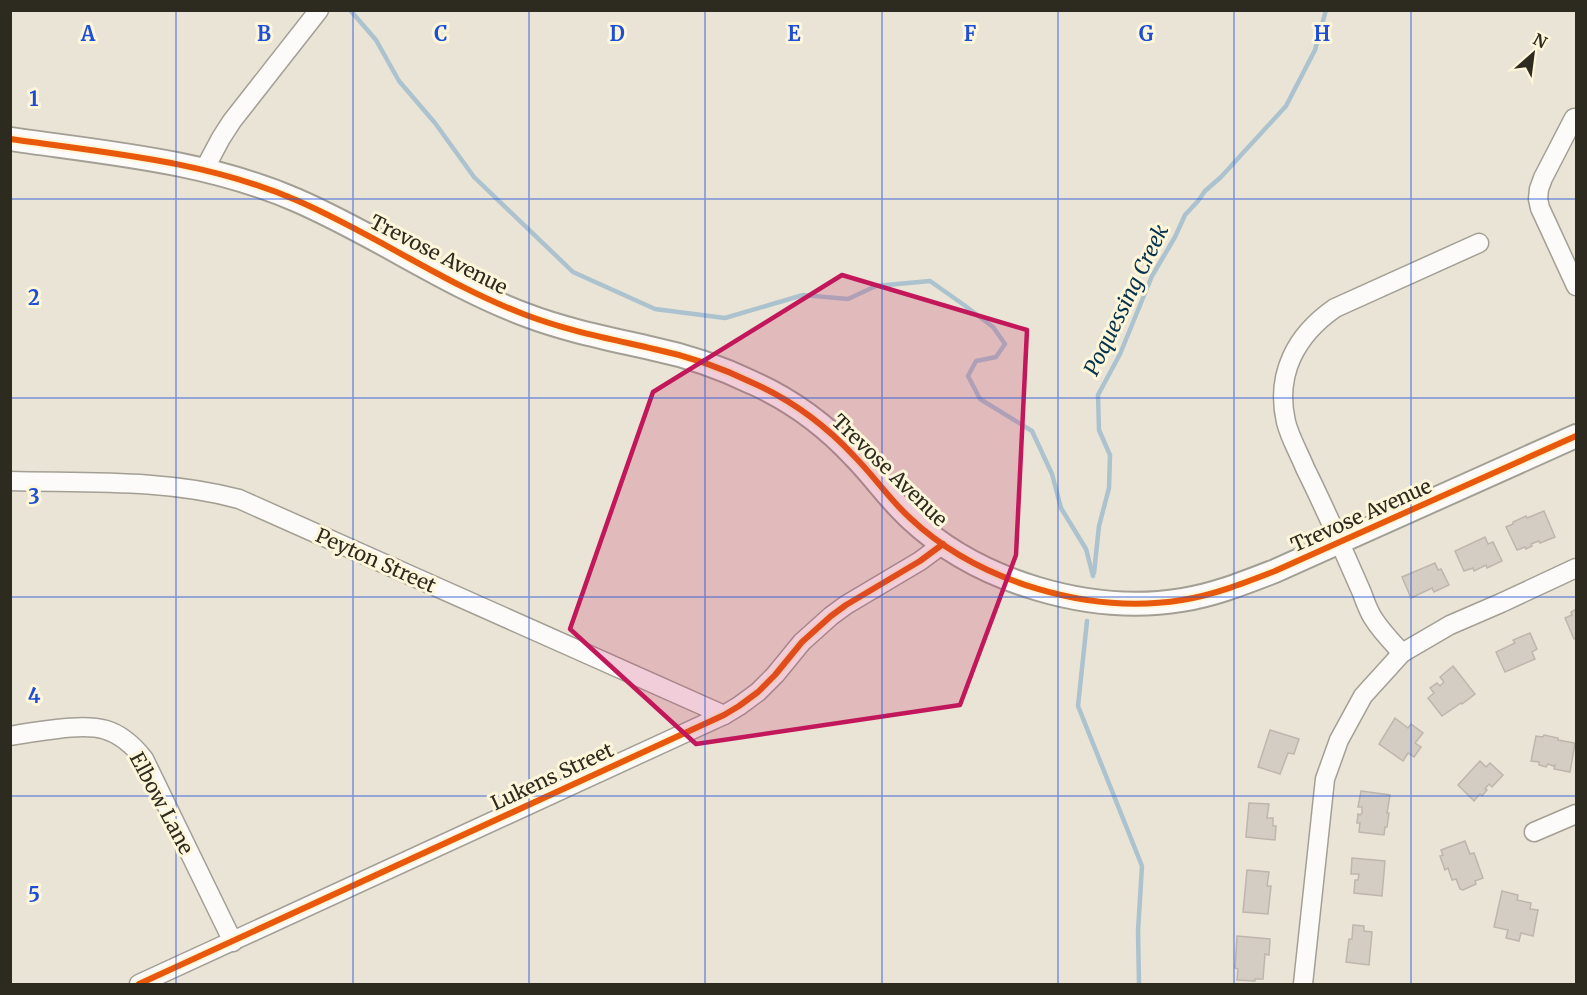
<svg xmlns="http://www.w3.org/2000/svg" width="1587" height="995" font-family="Merriweather,serif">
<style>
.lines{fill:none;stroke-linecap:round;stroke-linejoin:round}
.stream{stroke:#acc2cf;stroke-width:4.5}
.building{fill:#d4cdc4;stroke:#beb6ad;stroke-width:1.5}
.minor-casing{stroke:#a39f94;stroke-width:21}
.tertiary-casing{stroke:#a39f94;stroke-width:26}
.minor{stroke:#fcfbf9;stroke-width:18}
.tertiary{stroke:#fcfbf9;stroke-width:22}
.cycleway-casing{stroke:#fef6da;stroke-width:10}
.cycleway{stroke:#e8590c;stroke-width:6}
.marked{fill:#c2185b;fill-opacity:0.2;stroke:#c2185b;stroke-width:4.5;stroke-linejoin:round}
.grid{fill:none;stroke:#1d4ed8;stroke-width:1.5;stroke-opacity:0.55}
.labels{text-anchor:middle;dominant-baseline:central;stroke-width:6;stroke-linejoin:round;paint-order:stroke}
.street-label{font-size:20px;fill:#2d2a1f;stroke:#fef6da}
.water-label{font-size:21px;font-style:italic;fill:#05324b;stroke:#fef6da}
.grid-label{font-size:20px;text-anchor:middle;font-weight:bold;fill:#1d4ed8;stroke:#fef6da;stroke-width:6;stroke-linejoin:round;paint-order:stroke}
</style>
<rect width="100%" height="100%" fill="#e9e4d5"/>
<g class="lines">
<!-- stream -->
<g class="stream">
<path d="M350 10 376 40 399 81 435 123 474 177 573 272 655 309 725 318 803 295 848 299 876 286 930 281 964 305 993 327 1005 344 996 357 976 361 968 376 980 399 1032 431 1052 474 1061 508 1086 549 1093 576"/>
<path d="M1094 573 1099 526 1109 488 1110 455 1099 430 1098 395 1120 354 1152 276 1175 237 1185 215 1198 201 1205 191 1221 177 1286 106 1315 50 1326 10"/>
<path d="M1087 621 1078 706 1142 866 1138 931 1139 984"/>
</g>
</g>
<!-- building -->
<g class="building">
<path d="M1544 511 1555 537 1540 543 1539 541 1531 544 1532 546 1526 549 1525 547 1517 550 1506 527 1513 524V522L1526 516 1527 518Z"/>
<path d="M1485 537 1488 544 1493 542 1502 561 1487 568 1486 565 1474 571 1473 568 1464 571 1455 551Z"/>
<path d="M1435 563 1438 570 1441 569 1449 585 1434 592 1432 588 1411 598 1402 577Z"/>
<path d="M1576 609V638L1574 639 1565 618 1572 615 1571 612Z"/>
<path d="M1530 633 1537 649 1532 652 1535 659 1505 672 1496 652 1515 643 1513 640Z"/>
<path d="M1453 666 1475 694 1462 704 1461 703 1442 716 1428 698 1434 693 1430 688 1437 683 1440 686 1444 682 1440 677Z"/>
<path d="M1395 718 1408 728 1411 724 1423 733 1415 743 1421 747 1414 757 1408 753 1403 761 1379 744Z"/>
<path d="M1270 730 1299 739 1294 754 1288 753 1280 774 1258 767Z"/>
<path d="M1544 735 1558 738V740L1575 743 1570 772 1554 769 1555 765 1553 766 1548 764 1546 767 1539 765V762L1531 761 1536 736 1543 737Z"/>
<path d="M1480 761 1486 767 1490 763 1503 775 1492 787 1489 784 1485 789 1487 790 1482 796 1480 794 1474 801 1458 785Z"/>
<path d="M1361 791 1390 795 1387 813H1389L1387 827H1385L1384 835 1359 832 1360 823H1357L1358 814 1360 815 1362 813V807H1358Z"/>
<path d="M1249 803 1269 804 1267 818H1273V826H1276L1275 840 1246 837Z"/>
<path d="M1465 841 1470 854 1474 853 1483 878 1475 881 1476 884 1463 890 1460 889 1456 879 1452 880 1448 868 1445 870 1440 856 1443 855 1441 850Z"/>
<path d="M1352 858 1385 861 1382 896 1354 893 1355 880H1358L1359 874H1351Z"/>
<path d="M1247 870 1269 872 1267 886H1271L1268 914 1243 912Z"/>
<path d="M1502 891 1518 895 1517 900 1531 903 1530 909 1538 910 1533 936 1521 933 1519 941 1506 938 1508 930 1494 927Z"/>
<path d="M1353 925 1364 926V931L1372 932 1369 965 1346 962 1349 939H1352Z"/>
<path d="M1237 936 1270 939 1269 955 1265 954 1263 979H1255V981L1237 980 1238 969 1235 968Z"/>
</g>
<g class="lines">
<defs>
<g id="minor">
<path d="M1574 118 1543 178 1539 189 1538 199 1540 208 1576 286"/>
<path d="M204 170 221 138 232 121 319 10"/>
<path d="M10 481C86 483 165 479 239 499L724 715"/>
<path d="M1402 653C1392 642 1381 631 1373 618 1368 610 1365 601 1362 593 1353 573 1345 554 1336 534 1326 512 1316 490 1305 468 1299 453 1290 438 1286 422 1275 374 1296 335 1335 308L1479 243"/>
<path d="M10 736C26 733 41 731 57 729 96 724 118 726 144 759L233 942"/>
<path d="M1534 832 1576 814"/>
<path d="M139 984 724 715 739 706 758 692 775 675 802 642 831 616 846 605 920 561 943 544"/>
<path d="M1303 984 1325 779 1339 740 1363 696 1402 653 1450 625 1501 603 1576 568"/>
</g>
<path id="tertiary" d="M10 139C107 153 206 161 296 200 375 234 446 285 526 315 568 331 611 339 654 349 688 356 722 368 753 383 791 400 826 426 854 456 874 476 889 499 910 518 978 582 1090 615 1182 600 1214 595 1244 583 1275 571L1576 436"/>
</defs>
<!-- minor casing -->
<use href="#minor" class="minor-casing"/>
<!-- tertiary casing -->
<use href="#tertiary" class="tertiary-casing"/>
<!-- minor -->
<use href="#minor" class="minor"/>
<!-- tertiary -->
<use href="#tertiary" class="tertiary"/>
<defs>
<g id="cycleway">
<path d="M10 139C107 153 206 161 296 200 375 234 446 285 526 315 568 331 611 339 654 349 688 356 722 368 753 383 791 400 826 426 854 456 874 476 889 499 910 518 978 582 1090 615 1182 600 1214 595 1244 583 1275 571L1576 436"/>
<path d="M139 984 724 715 739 706 758 692 775 675 802 642 831 616 846 605 920 561 943 544"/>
</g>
</defs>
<!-- cycleway casing -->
<use href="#cycleway" class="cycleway-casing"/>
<!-- cycleway -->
<use href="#cycleway" class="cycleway"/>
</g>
<!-- marked area -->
<path class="marked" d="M842 275 1027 330 1016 555 960 705 696 744 570 629 653 392Z"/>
<!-- grid -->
<path class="grid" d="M176 10V984M353 10V984M529 10V984M705 10V984M882 10V984M1058 10V984M1234 10V984M1411 10V984M10 199H1576M10 398H1576M10 597H1576M10 796H1576"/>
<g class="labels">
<!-- street labels -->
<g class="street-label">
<text transform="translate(439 254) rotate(27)">Trevose Avenue</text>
<text transform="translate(890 470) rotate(44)">Trevose Avenue</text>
<text transform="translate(1361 515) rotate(-24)">Trevose Avenue</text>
<text transform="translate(376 560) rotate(24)">Peyton Street</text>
<text transform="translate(552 776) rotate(-25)">Lukens Street</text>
<text transform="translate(162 803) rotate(62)">Elbow Lane</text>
</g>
<!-- water labels -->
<g class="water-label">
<text transform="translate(1126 300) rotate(-64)">Poquessing Creek</text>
</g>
</g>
<g class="grid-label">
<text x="88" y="41">A</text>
<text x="264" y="41">B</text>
<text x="441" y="41">C</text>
<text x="617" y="41">D</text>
<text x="794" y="41">E</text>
<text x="970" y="41">F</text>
<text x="1146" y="41">G</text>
<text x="1322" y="41">H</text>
<text x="34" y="106">1</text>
<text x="34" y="305">2</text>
<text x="34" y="504">3</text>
<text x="34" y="703">4</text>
<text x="34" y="902">5</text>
</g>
<!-- border -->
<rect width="1587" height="995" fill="none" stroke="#2d2a1f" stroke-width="24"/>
<!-- north arrow -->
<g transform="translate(1533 54) rotate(28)" stroke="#fef6da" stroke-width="4.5" paint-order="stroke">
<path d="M0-4.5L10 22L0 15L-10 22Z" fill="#2d2a1f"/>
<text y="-9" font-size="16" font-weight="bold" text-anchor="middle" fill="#2d2a1f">N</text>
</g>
</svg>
